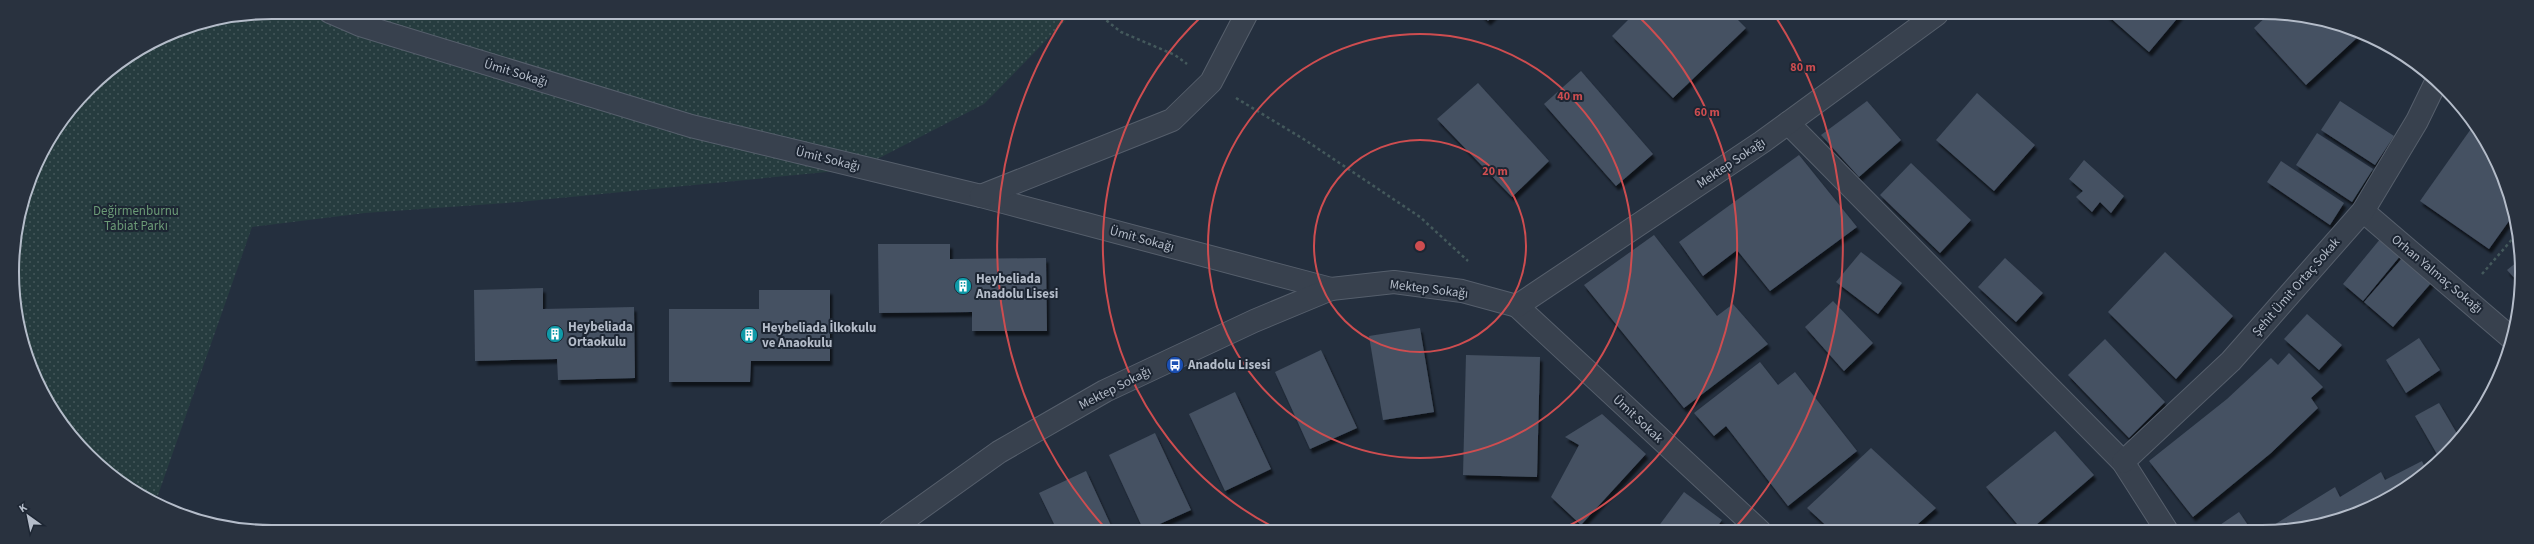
<svg xmlns="http://www.w3.org/2000/svg" width="2534" height="544" font-family="'Source Sans 3',sans-serif">
<style>
.park{fill:url(#park-dots)}
.building{fill:#455162;filter:url(#shadow)}
.lines{fill:none;stroke-linecap:round;stroke-linejoin:round}
.minor-casing{stroke:#565f6c;stroke-width:24}
.path{stroke:#44595c;stroke-width:2.5;stroke-dasharray:3 3;stroke-linecap:butt}
.minor{stroke:#38414e;stroke-width:22}
.ring{fill:none;stroke:#ce4d50;stroke-width:2}
.labels{text-anchor:middle;dominant-baseline:central;stroke-width:4;stroke-linejoin:round;paint-order:stroke}
.street-label{font-size:13px;fill:#b4bcc9;stroke:#1d2633}
.park-label{font-size:13px;fill:#6b9a76;stroke:#1d2633}
.poi-label{font-size:13px;font-weight:bold;fill:#b4bcc9;stroke:#1d2633;text-anchor:start}
.rim{fill:none;stroke:#b4bcc9;stroke-width:2}
.centre{fill:#ce4d50;stroke:#1d2633;stroke-width:2}
.ring-label{font-size:12px;text-anchor:middle;font-weight:bold;fill:#ce4d50;stroke:#1d2633;stroke-width:4;stroke-linejoin:round;paint-order:stroke}
</style>
<defs>
<pattern id="park-dots" width="8" height="8" patternUnits="userSpaceOnUse"><rect width="8" height="8" fill="#263c3f"/><path d="M2 2h.1M6 6h.1" fill="none" stroke="#435659" stroke-width="1.8" stroke-linecap="round"/></pattern>
<filter id="shadow"><feDropShadow dx="2.5" dy="4.5" stdDeviation="1" flood-color="#0009"/></filter>
</defs>
<rect width="100%" height="100%" fill="#242f3e"/>
<!-- park -->
<path class="park" d="M272 12 1073 13 984 104 858 169 519 202 365 213 252 227 158 495 144 498 76 443 26 356 13 255 32 172 88 88 173 32Z"/>
<!-- building -->
<g class="building">
<path d="M1480 13H1496L1488 21Z"/>
<path d="M1635 13 1732 14 1746 28 1673 98 1612 36Z"/>
<path d="M2106 14H2181L2149 52Z"/>
<path d="M2269 14H2296L2359 36 2306 85 2254 28Z"/>
<path d="M1581 71 1653 154 1616 186 1544 104Z"/>
<path d="M1478 83 1549 161 1512 197 1437 119Z"/>
<path d="M1977 93 2035 145 1994 191 1936 140Z"/>
<path d="M1867 101 1901 140 1859 177 1821 135Z"/>
<path d="M2340 101 2394 136 2375 165 2321 130Z"/>
<path d="M2473 126 2513 204 2514 214 2489 249 2420 201Z"/>
<path d="M2317 133 2373 169 2352 202 2296 165Z"/>
<path d="M1799 155 1857 227 1770 291 1737 250 1703 276 1679 242Z"/>
<path d="M2084 160 2124 196 2111 213 2100 202 2092 212 2076 197 2083 191 2069 179Z"/>
<path d="M2281 161 2344 203 2330 225 2267 182Z"/>
<path d="M1911 163 1971 220 1940 253 1880 195Z"/>
<path d="M1654 235 1717 316 1733 304 1768 344 1684 408 1584 285Z"/>
<path d="M2381 238 2401 255 2363 301 2343 284Z"/>
<path d="M878 244H950V259L1046 258 1047 331H972V312L879 313Z"/>
<path d="M1861 252 1902 283 1878 314 1836 282Z"/>
<path d="M2165 252 2233 316 2176 379 2108 312Z"/>
<path d="M2403 257 2432 282 2393 327 2364 302Z"/>
<path d="M2005 258 2043 293 2016 322 1978 287Z"/>
<path d="M2517 262 2518 282 2507 270Z"/>
<path d="M543 288V309L634 307 635 378 558 380 557 359 475 361 474 290Z"/>
<path d="M759 290H830V361H751L750 382H669V309H759Z"/>
<path d="M1833 301 1873 343 1844 371 1805 327Z"/>
<path d="M2307 314 2342 345 2319 370 2284 339Z"/>
<path d="M1420 328 1434 412 1383 420 1369 336Z"/>
<path d="M2419 338 2440 370 2406 393 2386 360Z"/>
<path d="M2105 339 2165 402 2129 438 2068 375Z"/>
<path d="M1321 350 1357 428 1310 449 1275 372Z"/>
<path d="M2289 353 2323 387 2311 398 2318 408 2271 453 2193 517 2149 461 2227 399 2271 358 2278 365Z"/>
<path d="M1466 355 1540 357 1537 477 1463 475Z"/>
<path d="M1760 362 1778 385 1795 372 1857 451 1788 506 1726 426 1714 436 1694 413Z"/>
<path d="M1235 392 1271 469 1225 491 1189 414Z"/>
<path d="M2439 403 2459 437 2452 447 2438 456 2415 416Z"/>
<path d="M1602 414 1646 454 1581 525 1551 497 1579 445 1565 437Z"/>
<path d="M2055 431 2094 475 2029 531H2023L1986 487Z"/>
<path d="M1155 433 1191 510 1144 531 1109 455Z"/>
<path d="M1871 448 1936 508 1910 531H1832L1807 508Z"/>
<path d="M2422 461 2426 470 2377 505 2279 531H2264L2335 487 2340 497 2381 472 2385 480Z"/>
<path d="M1086 471 1113 530H1057L1039 493Z"/>
<path d="M1684 492 1722 520 1714 531H1655Z"/>
<path d="M2239 512 2252 531H2211Z"/>
</g>
<g class="lines">
<defs>
<g id="minor">
<path d="M330 12 360 25 691 126 981 196 1331 289"/>
<path d="M1788 123 2123 462 2167 531"/>
<path d="M981 196 1172 120 1211 82 1247 13"/>
<path d="M2363 211 2510 337"/>
<path d="M1517 306 1760 531"/>
<path d="M2123 462 2231 361 2363 211 2417 121 2435 84"/>
<path d="M890 530 999 452 1105 391 1254 321 1331 289 1394 282 1462 291 1517 306 1762 142 1937 14"/>
</g>
</defs>
<!-- minor casing -->
<use href="#minor" class="minor-casing"/>
<!-- path -->
<g class="path">
<path d="M1097 13 1121 32 1175 55 1187 64"/>
<path d="M1236 98 1305 140 1420 217 1468 261"/>
<path d="M2482 274 2515 236"/>
</g>
<!-- minor -->
<use href="#minor" class="minor"/>
</g>
<!-- distance rings -->
<g class="ring">
<circle cx="1420" cy="246" r="106"/>
<circle cx="1420" cy="246" r="212"/>
<path d="M1279 530A317 317 0 0 1 1204 14M1636 14A317 317 0 0 1 1561 530"/>
<path d="M1106 529A423 423 0 0 1 1065 16M1775 16A423 423 0 0 1 1734 529"/>
</g>
<!-- icons -->
<defs>
<symbol id="building-disc" viewBox="-11 -11 22 22"><circle r="9.5" fill="#0f9aa8" stroke="#1d2633"/><path d="M-4-6H4V6H1V3H-1V6H-4ZM-2.5-4.3h1.7v1.8h-1.7ZM.8-4.3h1.7v1.8H.8ZM-2.5-1h1.7V.8h-1.7ZM.8-1h1.7V.8H.8Z" fill="#fff"/></symbol>
<symbol id="bus-disc" viewBox="-11 -11 22 22"><circle r="9.5" fill="#1a4fb4" stroke="#1d2633"/><path d="M-5-6H5V4H4V6H2V4H-2V6H-4V4H-5ZM-3.5-4V0h7V-4ZM-3.5 1.2v1.5H-2V1.2ZM2 1.2v1.5H3.5V1.2Z" fill="#fff"/></symbol>
</defs>
<g fill-rule="evenodd">
<use href="#building-disc" x="953" y="276" width="20" height="20"/>
<use href="#building-disc" x="545" y="324" width="20" height="20"/>
<use href="#building-disc" x="739" y="325" width="20" height="20"/>
<use href="#bus-disc" x="1165" y="355" width="20" height="20"/>
</g>
<g class="labels">
<!-- street labels -->
<g class="street-label">
<text transform="translate(516 73) rotate(17)">Ümit Sokağı</text>
<text transform="translate(828 159) rotate(14)">Ümit Sokağı</text>
<text transform="translate(1731 163) rotate(-34)">Mektep Sokağı</text>
<text transform="translate(1142 239) rotate(15)">Ümit Sokağı</text>
<text transform="translate(2437 274) rotate(40)">Orhan Yalmaç Sokağı</text>
<text transform="translate(2296 287) rotate(-49)">Şehit Ümit Ortaç Sokak</text>
<text transform="translate(1429 289) rotate(7)">Mektep Sokağı</text>
<text transform="translate(1115 388) rotate(-27)">Mektep Sokağı</text>
<text transform="translate(1638 419) rotate(43)">Ümit Sokak</text>
</g>
<!-- park labels -->
<g class="park-label">
<text x="136" y="211">Değirmenburnu<tspan x="136" dy="15">Tabiat Parkı</tspan></text>
</g>
<!-- poi labels -->
<g class="poi-label">
<text x="976" y="279">Heybeliada<tspan x="976" dy="15">Anadolu Lisesi</tspan></text>
<text x="568" y="327">Heybeliada<tspan x="568" dy="15">Ortaokulu</tspan></text>
<text x="762" y="328">Heybeliada İlkokulu<tspan x="762" dy="15">ve Anaokulu</tspan></text>
<text x="1188" y="365">Anadolu Lisesi</text>
</g>
</g>
<!-- crop -->
<path d="M0 0H2534V544H0ZM272 19H2262A253 253 0 0 1 2515 272V272A253 253 0 0 1 2262 525H272A253 253 0 0 1 19 272V272A253 253 0 0 1 272 19Z" fill="#29323f" fill-rule="evenodd"/>
<path class="rim" d="M272 19H2262A253 253 0 0 1 2515 272V272A253 253 0 0 1 2262 525H272A253 253 0 0 1 19 272V272A253 253 0 0 1 272 19Z"/>
<circle cx="1420" cy="246" r="6" class="centre"/>
<g class="ring-label">
<text x="1803" y="71">80 m</text>
<text x="1570" y="100">40 m</text>
<text x="1707" y="116">60 m</text>
<text x="1495" y="175">20 m</text>
</g>
<!-- north arrow -->
<g transform="translate(28 516) rotate(327)" stroke="#1d2633" stroke-width="3" paint-order="stroke">
<path d="M0-3L7 15L0 10L-7 15Z" fill="#b4bcc9"/>
<text y="-6" font-size="11" font-weight="bold" text-anchor="middle" fill="#b4bcc9">K</text>
</g>
</svg>
